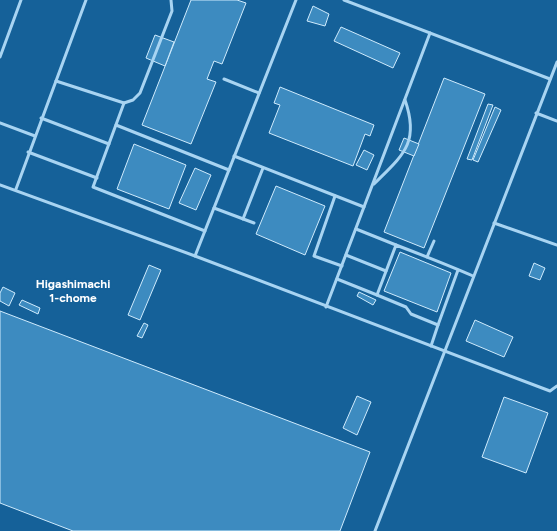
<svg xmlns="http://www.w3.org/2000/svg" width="557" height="531" font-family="Figtree,sans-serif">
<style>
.building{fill:#3d8bc0;stroke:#cfebfd}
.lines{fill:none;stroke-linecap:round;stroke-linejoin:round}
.service{stroke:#a8d4f2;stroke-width:3}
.labels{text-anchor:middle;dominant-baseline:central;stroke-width:3;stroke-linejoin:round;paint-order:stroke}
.neighbourhood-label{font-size:12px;font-weight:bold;fill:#fff;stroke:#156199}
</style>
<rect width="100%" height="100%" fill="#156199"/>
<!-- building -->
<g class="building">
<path d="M191 0H237L246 3 222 64 214 61 207 79 216 82 191 144 142 125Z"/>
<path d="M313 6 329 14 325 26 307 21Z"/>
<path d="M341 27 400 53 393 68 334 41Z"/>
<path d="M155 35 174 42 165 66 146 58Z"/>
<path d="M444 78 485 94 424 248 384 232Z"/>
<path d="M280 87 374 125 370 136 365 134 353 166 269 133 280 105 274 103Z"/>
<path d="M488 104 493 105 472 160 467 159Z"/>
<path d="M495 107 501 110 478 162 473 160Z"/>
<path d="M404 138 419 144 414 156 399 150Z"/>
<path d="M134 144 186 165 169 209 117 189Z"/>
<path d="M364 150 374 155 367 170 356 165Z"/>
<path d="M195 168 211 175 196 210 179 203Z"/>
<path d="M276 186 325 206 305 255 256 234Z"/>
<path d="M400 252 451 273 437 312 384 291Z"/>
<path d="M534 263 545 268 540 280 529 276Z"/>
<path d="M149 265 161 270 140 320 128 315Z"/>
<path d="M3 287 15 293 9 306 0 301V293Z"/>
<path d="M359 292 376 300 373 305 357 296Z"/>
<path d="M22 300 40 308 38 314 19 305Z"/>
<path d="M0 311 370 452 340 531H73L0 503Z"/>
<path d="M475 320 513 337 504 357 466 341Z"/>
<path d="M144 323 148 325 142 338 137 336Z"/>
<path d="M357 396 371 402 357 435 343 428Z"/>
<path d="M504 397 548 413 526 473 482 457Z"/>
</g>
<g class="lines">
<!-- service -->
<g class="service">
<path d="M344 0 550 79"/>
<path d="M0 57 21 0"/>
<path d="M224 79 259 93"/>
<path d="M56 81 124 103 133 100 140 93 172 11 171 0"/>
<path d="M124 103 93 187 205 231"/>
<path d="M536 113 557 121"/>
<path d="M41 118 109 144"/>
<path d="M0 123 35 136"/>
<path d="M116 125 229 170"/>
<path d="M28 152 97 178"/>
<path d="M234 156 364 207"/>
<path d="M374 184C403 155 420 143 405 100"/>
<path d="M0 185 195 256 550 391 557 386"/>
<path d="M16 189 86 0"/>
<path d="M335 196 314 256 342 266"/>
<path d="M214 208 254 223"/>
<path d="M243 219 263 168"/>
<path d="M494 223 557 245"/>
<path d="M356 229 396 245"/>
<path d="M346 255 386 271"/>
<path d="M195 256 296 0"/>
<path d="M427 257 434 241"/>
<path d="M458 270 438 325 411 314 406 307 377 295 396 245C422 255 448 265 473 276"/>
<path d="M337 279 377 295"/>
<path d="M326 307 430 33"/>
<path d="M431 346 438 325"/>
<path d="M375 531 557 62"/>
</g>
</g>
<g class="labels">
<!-- neighbourhood labels -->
<g class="neighbourhood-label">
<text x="73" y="284">Higashimachi<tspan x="73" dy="14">1-chome</tspan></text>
</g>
</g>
</svg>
